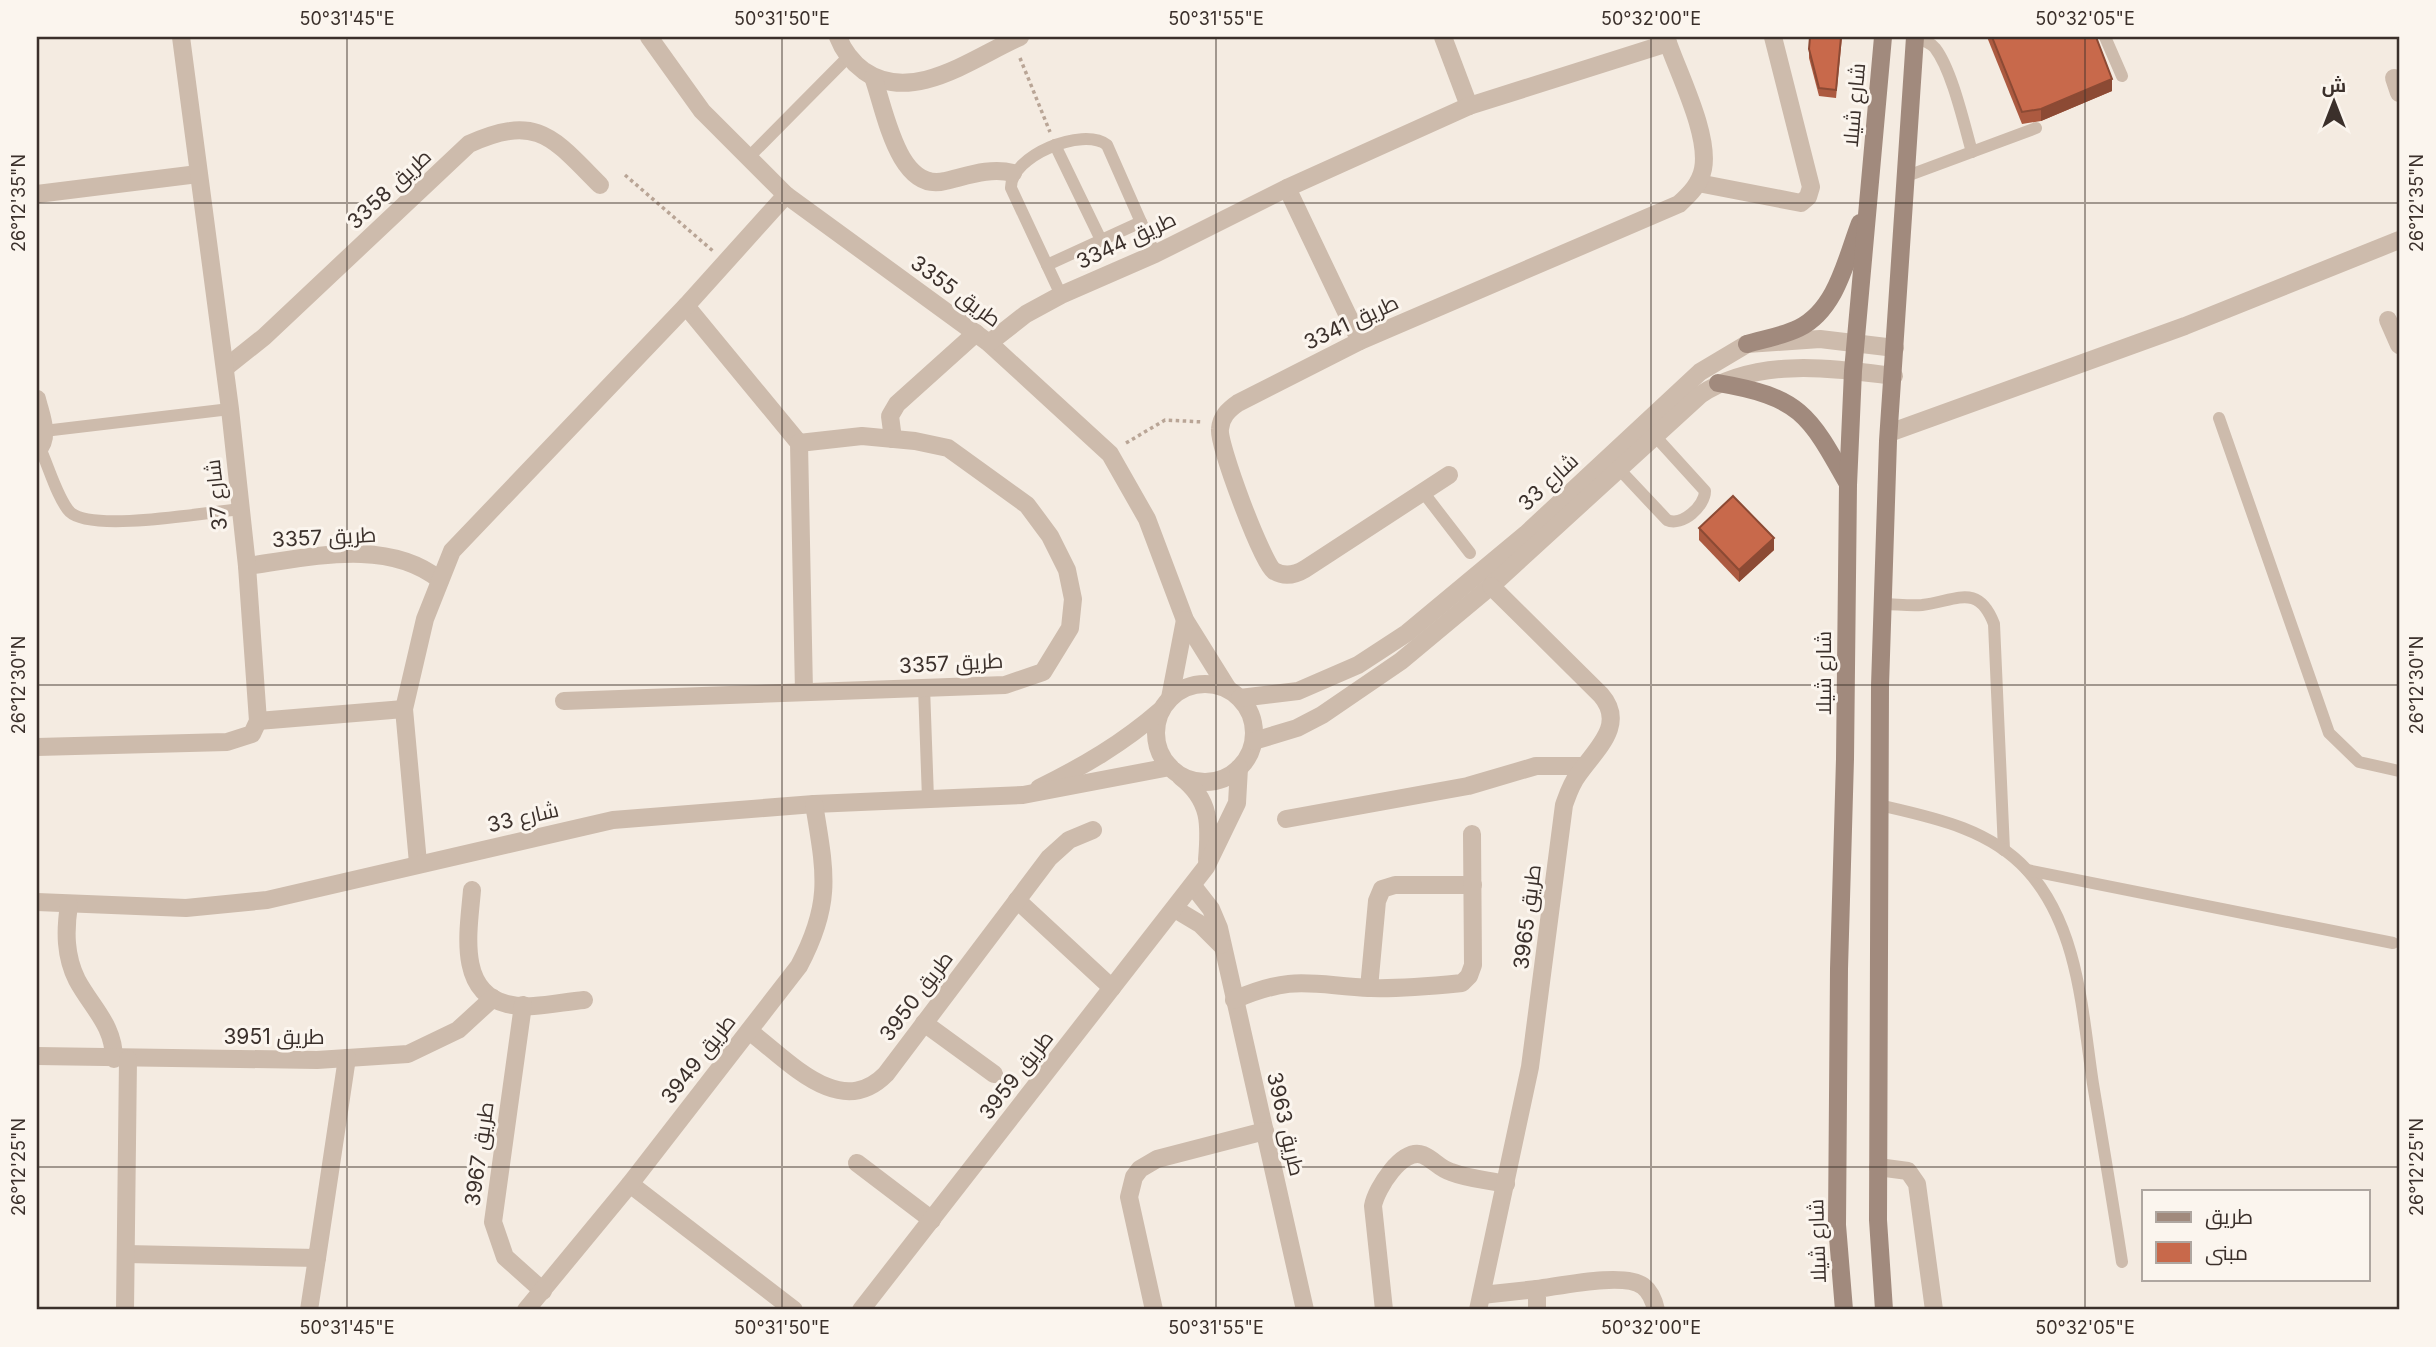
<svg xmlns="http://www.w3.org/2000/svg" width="2436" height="1347" font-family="Inter,Cairo,sans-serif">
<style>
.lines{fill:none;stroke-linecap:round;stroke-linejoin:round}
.path{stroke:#b9a596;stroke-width:3.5;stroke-dasharray:3.5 3.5;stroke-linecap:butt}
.service{stroke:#cdbbac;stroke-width:12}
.minor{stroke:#cdbbac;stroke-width:18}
.secondary{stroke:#a18a7d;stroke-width:18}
.wall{fill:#ac5a40}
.shaded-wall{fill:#8c4a34}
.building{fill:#c8694b;stroke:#8c4a34;stroke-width:2}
.ticks{fill:none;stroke:#3b302b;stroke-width:2;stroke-opacity:0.45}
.labels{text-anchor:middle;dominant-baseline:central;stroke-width:6;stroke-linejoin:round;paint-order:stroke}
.street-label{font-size:21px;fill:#3b302b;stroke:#fbf5ee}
.neatline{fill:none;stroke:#3b302b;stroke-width:2.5}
.ticks-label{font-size:18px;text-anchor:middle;fill:#3b302b}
</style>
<rect width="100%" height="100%" fill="#f4ebe1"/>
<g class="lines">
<!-- path -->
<g class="path">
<path d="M1020 58 1050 132"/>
<path d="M625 175 713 251"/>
<path d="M1126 443 1165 420 1203 422"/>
</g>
<!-- service -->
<g class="service">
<path d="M2105 37 2122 76"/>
<path d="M1915 38C1922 40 1930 42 1935 48 1952 70 1964 124 1972 152"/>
<path d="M1055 145 1101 240"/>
<path d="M748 158 849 56"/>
<path d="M1907 176 2036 128"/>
<path d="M1047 265 1141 222"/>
<path d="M1061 295 1011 188C1010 156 1083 126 1107 145L1155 254"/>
<path d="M2219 418 2329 733 2359 762 2399 771"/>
<path d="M44 431 230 409"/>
<path d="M40 448C48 465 58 500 70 512 92 533 207 512 241 509"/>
<path d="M1619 469 1667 520C1682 527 1705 506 1705 491L1655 436"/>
<path d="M1423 492 1470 553"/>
<path d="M1883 604C1895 604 1909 606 1922 605 1956 601 1978 582 1994 624L2004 850"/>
<path d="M924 687 928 799"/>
<path d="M1879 805C1931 817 1989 828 2027 870 2079 927 2082 1012 2093 1084 2103 1144 2113 1203 2122 1262"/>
<path d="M2027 870 2393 943"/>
</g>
<!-- minor -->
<g class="minor">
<path d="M649 37 702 111 786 195 989 343 1110 454 1147 519 1185 620 1228 689"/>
<path d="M838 37C843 50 853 63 864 71 913 105 974 57 1020 37"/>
<path d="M1443 37 1469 106"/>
<path d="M873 77C885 110 898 193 945 181 967 176 990 167 1013 173"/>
<path d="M2394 78 2399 93"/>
<path d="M1698 183 1801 203 1808 197 1811 187 1773 37"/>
<path d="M1287 188 1360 341"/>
<path d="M37 194 198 174"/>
<path d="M686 306 799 443 804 692"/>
<path d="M2388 320 2399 345"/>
<path d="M989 343 1026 314 1061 295 1155 254 1287 188 1469 106 1668 43"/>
<path d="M225 368 264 337 469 144C538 113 553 138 600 185"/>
<path d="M37 399C41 416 51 437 37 451"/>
<path d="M1889 433 2185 326 2399 240"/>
<path d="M893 439 890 416 897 404 976 333"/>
<path d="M1449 475 1305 569C1295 575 1284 577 1274 571 1262 562 1218 445 1220 429 1221 417 1228 410 1238 403L1360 341 1679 204C1690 194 1700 184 1703 169 1710 134 1677 71 1666 37"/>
<path d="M247 566C308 558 387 537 440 580"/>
<circle cx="1205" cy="733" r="49"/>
<path d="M1170 698 1185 620"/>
<path d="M1240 698 1298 691 1358 665 1407 633 1526 534 1700 372 1747 344 1820 339 1895 348"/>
<path d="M564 701 1005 685 1043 672 1070 628 1073 599 1067 570 1050 536 1027 505 948 448 915 441 862 436 799 443"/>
<path d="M258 721 404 709"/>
<path d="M1254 741 1297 728 1322 715 1401 661 1491 586 1700 395C1757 357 1830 368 1894 376"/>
<path d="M37 747 227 742 252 734 258 721 247 566 230 409 181 37"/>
<path d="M1181 777C1211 800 1210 825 1207 860"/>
<path d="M1039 788C1084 766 1123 743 1161 710"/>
<path d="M1286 819 1468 786 1536 766H1584"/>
<path d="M418 863 404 709 425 619 452 551 686 306 786 195"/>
<path d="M1193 886 1211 909 1219 928 1305 1310"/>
<path d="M472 890C469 928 456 992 507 1004 530 1010 560 1002 584 1000"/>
<path d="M1017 900 1112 988"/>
<path d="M37 902 186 908 267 900 613 820 814 804 1023 795 1170 767"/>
<path d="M69 905C65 931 65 956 77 980 92 1008 114 1025 114 1059"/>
<path d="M1175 909 1200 924 1221 945"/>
<path d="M1369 988 1377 901 1382 889 1395 885H1473"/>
<path d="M1234 1000C1294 974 1310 985 1371 988 1401 989 1431 986 1462 983L1469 976 1473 965 1472 834"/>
<path d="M523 1005 493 1222 505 1257 543 1291"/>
<path d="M924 1023 994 1074"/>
<path d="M749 1031C788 1060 840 1121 886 1074L1049 858 1069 840 1093 830"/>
<path d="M37 1056 317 1060 408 1054 458 1030 493 998"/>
<path d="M857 1163 932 1220"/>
<path d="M1878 1167 1908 1171 1917 1184 1934 1310"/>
<path d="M630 1184 794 1310"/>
<path d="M126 1254 317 1258 347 1058"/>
<path d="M1482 1295 1537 1289"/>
<path d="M125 1310 128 1059"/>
<path d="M309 1310 317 1258"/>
<path d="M526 1310 630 1184 799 966C833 902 825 872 814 804"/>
<path d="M861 1310 1206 867 1237 803 1239 768"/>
<path d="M1154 1310 1129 1197 1134 1177 1140 1169 1157 1159 1265 1131"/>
<path d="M1384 1310 1373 1206C1376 1189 1402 1147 1423 1155 1433 1159 1440 1169 1451 1172 1469 1179 1488 1180 1506 1184"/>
<path d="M1478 1310 1530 1067 1564 805C1568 794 1571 784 1578 775 1595 750 1627 725 1601 695L1491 586"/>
<path d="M1537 1310V1289C1561 1286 1624 1272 1643 1286 1651 1292 1654 1301 1656 1310"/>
</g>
<!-- secondary -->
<g class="secondary">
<path d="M1747 344C1764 339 1783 336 1799 328 1837 309 1846 259 1860 223"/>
<path d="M1718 383C1800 397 1809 414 1848 484"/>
<path d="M1844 1310 1837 1225 1839 969 1845 759 1848 485 1853 371 1883 37"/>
<path d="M1884 1310 1878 1220 1880 686 1888 441 1915 37"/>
</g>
</g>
<!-- wall -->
<g class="wall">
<path d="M1842 37 1836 98 1819 96 1809 58V49Z"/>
<path d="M1987 37H2096L2112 91 2041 121 2022 124Z"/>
<path d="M1699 528 1774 550 1739 582 1699 540Z"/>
</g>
<!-- shaded-wall -->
<g class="shaded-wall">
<path d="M2112 79V91L2041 121V109Z"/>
<path d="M1774 538V550L1739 582V570Z"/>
</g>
<!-- building -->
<g class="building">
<path d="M1810 37H1841L1836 90 1819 88 1809 49Z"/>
<path d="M1992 37H2096L2112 79 2041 109 2022 112Z"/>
<path d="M1733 496 1774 538 1739 570 1699 528Z"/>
</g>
<!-- ticks -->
<path class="ticks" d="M347 37V1310M782 37V1310M1216 37V1310M1651 37V1310M2085 37V1310M37 203H2399M37 685H2399M37 1167H2399"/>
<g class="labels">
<!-- street labels -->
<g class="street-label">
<text transform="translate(1854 105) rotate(-85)">شارع شيلا</text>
<text transform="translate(389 189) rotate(-43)">طريق 3358</text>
<text transform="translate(1126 240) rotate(-25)">طريق 3344</text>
<text transform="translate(956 291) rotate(36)">طريق 3355</text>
<text transform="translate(1351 322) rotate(-25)">طريق 3341</text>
<text transform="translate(1548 482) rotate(-43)">شارع 33</text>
<text transform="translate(216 495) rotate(-96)">شارع 37</text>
<text transform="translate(324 537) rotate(-3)">طريق 3357</text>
<text transform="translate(951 663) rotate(-3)">طريق 3357</text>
<text transform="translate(1823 673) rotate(-90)">شارع شيلا</text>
<text transform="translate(523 817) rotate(-13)">شارع 33</text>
<text transform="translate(1527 917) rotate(-83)">طريق 3965</text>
<text transform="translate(916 996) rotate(-53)">طريق 3950</text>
<text x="274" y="1036">طريق 3951</text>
<text transform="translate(698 1059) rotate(-52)">طريق 3949</text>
<text transform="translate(1016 1075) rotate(-52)">طريق 3959</text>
<text transform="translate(1286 1124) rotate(77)">طريق 3963</text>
<text transform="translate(479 1154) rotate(-82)">طريق 3967</text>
<text transform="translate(1817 1241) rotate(-92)">شارع شيلا</text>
</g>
</g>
<!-- border -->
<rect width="2436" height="1347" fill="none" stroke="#fbf5ee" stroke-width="77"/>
<!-- legend -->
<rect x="2142" y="1190" width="228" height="91" fill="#fbf5ee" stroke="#aea6a0" stroke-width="2"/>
<rect x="2156" y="1212" width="35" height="10" fill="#a18a7d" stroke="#aea6a0" stroke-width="2"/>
<text x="2205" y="1224" font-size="21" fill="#3b302b">طريق</text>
<rect x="2156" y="1242" width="35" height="21" fill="#c8694b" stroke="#aea6a0" stroke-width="2"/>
<text x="2205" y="1260" font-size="21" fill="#3b302b">مبنى</text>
<!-- north arrow -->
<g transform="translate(2334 102)" stroke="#fbf5ee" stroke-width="5" paint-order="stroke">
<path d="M0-5L12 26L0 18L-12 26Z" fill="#3b302b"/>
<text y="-10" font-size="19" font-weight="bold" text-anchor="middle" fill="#3b302b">ش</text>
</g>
<rect x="38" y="38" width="2360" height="1270" class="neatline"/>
<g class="ticks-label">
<text x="347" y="25">50°31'45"E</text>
<text x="782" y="25">50°31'50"E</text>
<text x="1216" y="25">50°31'55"E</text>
<text x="1651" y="25">50°32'00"E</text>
<text x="2085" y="25">50°32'05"E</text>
<text transform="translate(19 203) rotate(-90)" y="6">26°12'35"N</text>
<text transform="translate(2417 203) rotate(-90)" y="6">26°12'35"N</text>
<text transform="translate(19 685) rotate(-90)" y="6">26°12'30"N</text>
<text transform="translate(2417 685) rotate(-90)" y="6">26°12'30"N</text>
<text transform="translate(19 1167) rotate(-90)" y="6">26°12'25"N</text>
<text transform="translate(2417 1167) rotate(-90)" y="6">26°12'25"N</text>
<text x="347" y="1334">50°31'45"E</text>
<text x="782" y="1334">50°31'50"E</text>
<text x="1216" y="1334">50°31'55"E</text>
<text x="1651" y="1334">50°32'00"E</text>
<text x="2085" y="1334">50°32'05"E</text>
</g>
</svg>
